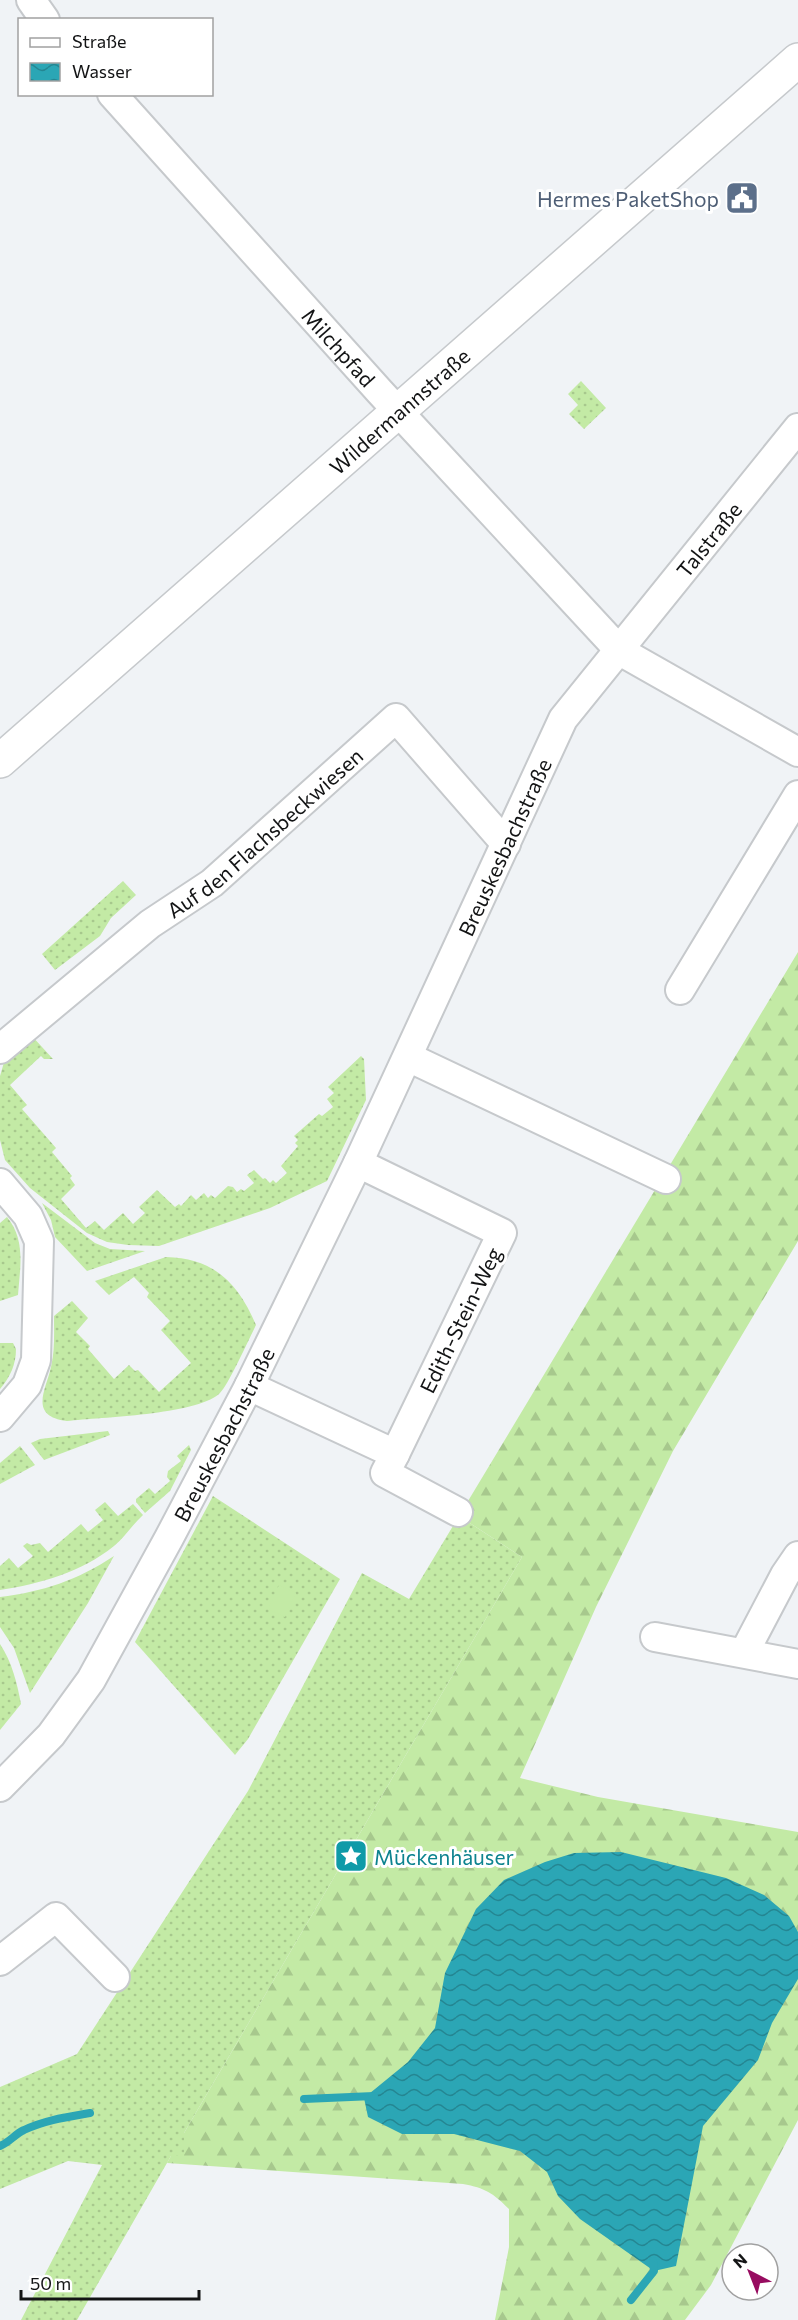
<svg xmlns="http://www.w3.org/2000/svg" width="798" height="2320" font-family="Commissioner,sans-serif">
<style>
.grass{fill:url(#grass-dots)}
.forest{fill:url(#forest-firs)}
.garden{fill:#c3eaa5}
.water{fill:url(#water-waves)}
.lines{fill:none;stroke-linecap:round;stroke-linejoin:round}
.stream{stroke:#2ba6b5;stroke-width:8}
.minor-casing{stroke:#c6c9cc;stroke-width:32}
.tertiary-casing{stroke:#c6c9cc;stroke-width:36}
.minor{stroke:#fff;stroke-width:28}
.tertiary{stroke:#fff;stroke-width:33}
.labels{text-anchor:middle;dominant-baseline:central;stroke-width:6;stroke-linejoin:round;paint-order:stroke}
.service-label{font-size:21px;fill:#4e5e75;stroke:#fff;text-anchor:end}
.street-label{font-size:21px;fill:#131415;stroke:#fff}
.culture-label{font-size:21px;fill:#0d838f;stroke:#fff;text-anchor:start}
</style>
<defs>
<pattern id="grass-dots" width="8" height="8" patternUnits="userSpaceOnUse" patternTransform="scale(1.5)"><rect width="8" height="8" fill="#c3eaa5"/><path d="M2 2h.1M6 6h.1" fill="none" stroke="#a7c88d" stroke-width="1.8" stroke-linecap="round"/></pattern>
<pattern id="forest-firs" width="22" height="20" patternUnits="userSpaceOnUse" patternTransform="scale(1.5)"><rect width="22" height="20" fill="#c3eaa5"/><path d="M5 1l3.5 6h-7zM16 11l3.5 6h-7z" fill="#a7c88d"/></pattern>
<pattern id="water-waves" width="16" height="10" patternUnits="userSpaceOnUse" patternTransform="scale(1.5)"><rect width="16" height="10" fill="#2ba6b5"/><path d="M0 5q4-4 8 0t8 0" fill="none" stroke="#248692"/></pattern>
</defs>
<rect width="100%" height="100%" fill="#f0f3f6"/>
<!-- grass -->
<g class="grass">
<path d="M581 381 606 408 584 429 569 414 578 405 568 394Z"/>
<path d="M123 881 136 895 111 918 100 936 55 970 42 954Z"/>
<path d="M31 1035 53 1059H44L41 1056 10 1085 27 1105 22 1109 56 1148 52 1152 72 1176 70 1178 75 1185 61 1199 86 1228 95 1221 104 1230 123 1213 133 1224 145 1213 139 1207 157 1190 175 1207 179 1204 181 1206 191 1195 196 1200 204 1193 208 1198 211 1195 215 1198 228 1186 233 1187 237 1192 241 1189 244 1191 254 1183 247 1175 254 1170 263 1179 265 1178 270 1183 273 1180 276 1183 287 1173 281 1166 298 1146 295 1143 298 1140 294 1136 319 1114 322 1116 333 1107 327 1099 334 1093 328 1087 361 1056 364 1059 366 1100 327 1181 270 1208 159 1246 128 1245 107 1242 87 1233 30 1188 5 1160 0 1140V1076L5 1059Z"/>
<path d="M42 1203 95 1243 110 1249 145 1251 87 1271 55 1237 51 1220Z"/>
<path d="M7 1217C26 1240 20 1268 18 1295L0 1301V1223Z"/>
<path d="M166 1257C214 1258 238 1283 256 1325 250 1337 227 1388 219 1394 194 1415 102 1417 67 1421 28 1416 46 1390 51 1367 55 1351 54 1332 54 1316L72 1301 88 1318 76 1332 90 1346 88 1349 114 1379 129 1365 135 1371 138 1370 159 1392 191 1363 161 1330 170 1321 147 1297 149 1293 134 1277 109 1295 95 1281Z"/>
<path d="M0 1343H13L16 1349C16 1365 10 1377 0 1389Z"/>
<path d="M108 1431 110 1435 44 1460 31 1443 40 1439Z"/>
<path d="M189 1445 191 1450 170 1491 145 1513 136 1502V1499L149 1488 155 1494 170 1481 167 1477 168 1471 181 1461 177 1456Z"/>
<path d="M20 1446 35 1465 0 1484V1463Z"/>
<path d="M213 1496 340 1579 248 1739 235 1755 135 1642Z"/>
<path d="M105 1502 118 1516 133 1504 143 1515C132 1525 125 1537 114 1546 82 1572 40 1584 0 1590V1566L9 1558 18 1568 33 1556 23 1546 27 1543 31 1545 40 1543 48 1552 81 1524 88 1532 103 1520 95 1510Z"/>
<path d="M459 1516 522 1557 184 2133V2156H171L77 2320H21L102 2165 68 2161 0 2189V2087L77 2054 248 1791 362 1573 409 1599Z"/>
<path d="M114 1556 88 1603 30 1693 14 1648 0 1627V1597C42 1592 78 1580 114 1556Z"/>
<path d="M0 1644C12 1662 17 1683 21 1704L0 1730Z"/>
</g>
<!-- forest -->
<path class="forest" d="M798 952V1241L673 1451 596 1607 520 1778 598 1797 798 1832V2120L711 2285 685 2320H495L509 2247V2209C493 2193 485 2188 463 2184L167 2163 171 2156H184V2133L522 1557 459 1516Z"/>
<!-- garden -->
<path class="garden" d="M279 1585 296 1593 285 1617 268 1609Z"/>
<!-- water -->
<path class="water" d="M621 1852 726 1878 764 1895 789 1916 798 1932V1979L772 2023 758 2060 703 2126 676 2266 654 2271 580 2219 558 2196 547 2172 520 2151 454 2134H402L368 2117 364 2098 408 2062 435 2028 445 1973 476 1909 504 1880 545 1862 574 1853Z"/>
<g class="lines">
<!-- stream -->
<g class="stream">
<path d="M304 2099 374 2096"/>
<path d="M0 2146C10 2142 15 2134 24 2130 45 2120 67 2117 90 2113"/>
<path d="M631 2300 654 2271 653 2261"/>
</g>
<defs>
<g id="minor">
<path d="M31 0 45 20"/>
<path id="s1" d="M112 94 380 392 620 651 798 752"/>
<path d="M680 990 798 795"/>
<path id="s2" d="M0 1049 150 924 212 883 396 718 506 844"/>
<path d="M408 1057 666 1179"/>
<path d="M358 1163 502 1233 395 1454"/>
<path d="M0 1183 28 1216 39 1241 36 1360 27 1385 0 1417"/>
<path d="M249 1386 395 1454 385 1473 458 1512"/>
<path d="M655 1637 798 1664"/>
<path d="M744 1653 785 1575 798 1556"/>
<path id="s3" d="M0 1787 51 1735 91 1680 169 1538 249 1386 358 1163 563 719 798 428"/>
<path d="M0 1961 56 1917 115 1977"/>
</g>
<g id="tertiary">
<path id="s4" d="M0 761 798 60"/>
</g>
</defs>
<!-- minor casing -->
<use href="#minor" class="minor-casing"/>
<!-- tertiary casing -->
<use href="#tertiary" class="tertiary-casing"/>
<!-- minor -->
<use href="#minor" class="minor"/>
<!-- tertiary -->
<use href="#tertiary" class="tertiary"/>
</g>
<!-- icons -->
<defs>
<symbol id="civic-square" viewBox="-11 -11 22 22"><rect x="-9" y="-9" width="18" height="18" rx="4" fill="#5c6f8a" stroke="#fff"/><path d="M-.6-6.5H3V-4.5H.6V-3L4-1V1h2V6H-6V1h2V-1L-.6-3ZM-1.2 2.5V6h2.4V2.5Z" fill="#fff"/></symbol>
<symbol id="sight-square" viewBox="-11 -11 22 22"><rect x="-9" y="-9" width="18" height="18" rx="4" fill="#0f9aa8" stroke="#fff"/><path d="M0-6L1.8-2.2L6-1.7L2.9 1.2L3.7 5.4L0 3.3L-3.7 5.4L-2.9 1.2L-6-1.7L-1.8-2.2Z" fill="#fff"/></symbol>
</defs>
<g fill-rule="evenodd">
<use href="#civic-square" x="723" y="179" width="38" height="38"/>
<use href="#sight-square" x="332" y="1837" width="38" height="38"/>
</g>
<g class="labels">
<!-- service labels -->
<g class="service-label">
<text x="719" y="198">Hermes PaketShop</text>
</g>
<!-- street labels -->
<g class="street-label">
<text stroke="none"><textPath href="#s1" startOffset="340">Milchpfad</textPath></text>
<text stroke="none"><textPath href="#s4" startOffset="531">Wildermannstraße</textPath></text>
<text stroke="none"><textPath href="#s3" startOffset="1443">Talstraße</textPath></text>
<text stroke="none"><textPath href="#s2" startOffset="342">Auf den Flachsbeckwiesen</textPath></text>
<text stroke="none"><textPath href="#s3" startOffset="1071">Breuskesbachstraße</textPath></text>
<text transform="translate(460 1320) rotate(-64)">Edith-Stein-Weg</text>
<text stroke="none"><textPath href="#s3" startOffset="420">Breuskesbachstraße</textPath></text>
</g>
<!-- culture labels -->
<g class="culture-label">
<text x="374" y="1856">Mückenhäuser</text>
</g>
</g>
<!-- legend -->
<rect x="18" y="18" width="195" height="78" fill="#ffffff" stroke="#a1a1a1" stroke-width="1.5"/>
<rect x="30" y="38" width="30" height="9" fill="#ffffff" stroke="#a1a1a1" stroke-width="1.5"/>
<text x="72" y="48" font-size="18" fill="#131415">Straße</text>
<rect x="30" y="63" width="30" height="18" fill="url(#water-waves)" stroke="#a1a1a1" stroke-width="1.5"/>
<text x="72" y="78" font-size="18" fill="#131415">Wasser</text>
<!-- north arrow -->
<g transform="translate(750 2272) rotate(318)"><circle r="28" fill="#ffffff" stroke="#a1a1a1" stroke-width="1.5"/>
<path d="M0-4.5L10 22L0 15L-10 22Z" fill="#970c60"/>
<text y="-9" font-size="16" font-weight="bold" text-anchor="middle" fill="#131415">N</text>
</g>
<!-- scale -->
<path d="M21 2290v9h178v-9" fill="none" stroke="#131415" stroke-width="3"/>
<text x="30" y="2290" font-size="18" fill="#131415" stroke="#ffffff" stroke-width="4.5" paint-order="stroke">50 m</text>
</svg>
